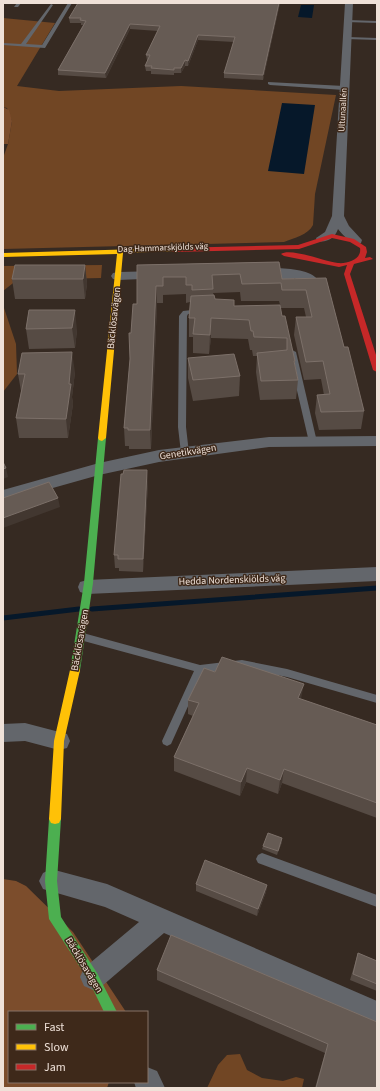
<svg xmlns="http://www.w3.org/2000/svg" width="380" height="1091" font-family="'Source Sans 3',sans-serif">
<style>
.green{fill:#714624}
.forest{fill:#7c4d2c}
.water{fill:#06182a}
.lines{fill:none;stroke-linecap:round;stroke-linejoin:round}
.stream{stroke:#06182a;stroke-width:5}
.lane{fill:#63666b;fill-rule:evenodd}
.street{fill:#63666b;fill-rule:evenodd}
.fast{fill:#4caf50;fill-rule:evenodd}
.slow{fill:#ffc107;fill-rule:evenodd}
.jam{fill:#c62828;fill-rule:evenodd}
.wall{fill:#564b44}
.shaded-wall{fill:#423730}
.building{fill:#665b54;stroke:#7c7069}
.labels{text-anchor:middle;dominant-baseline:central;stroke-width:3;stroke-linejoin:round;paint-order:stroke}
.far-street-label{font-size:9px;fill:#efe1d8;stroke:#3e291a}
.street-label{font-size:10px;fill:#efe1d8;stroke:#3e291a}
</style>
<rect width="100%" height="100%" fill="#362a22"/>
<!-- green -->
<g class="green">
<path d="M3 18 55 23 17 86 59 91 181 86 336 95 315 194 313 225C308 235 294 238 284 242L3 249V158L8 144 12 121 7 108 3 107Z"/>
<path d="M102 265 101 278 17 280 3 291V266Z"/>
<path d="M3 305 16 344 17 374 3 392Z"/>
<path d="M240 1054 247 1070 262 1078 283 1081 296 1077 304 1079 302 1088H207L218 1065 227 1055Z"/>
</g>
<!-- forest -->
<g class="forest">
<path d="M3 107 9 110 12 121 8 144H3Z"/>
<path d="M3 879 16 881 26 886 73 932 126 1012H9V1082H109L107 1088H3Z"/>
</g>
<!-- water -->
<g class="water">
<path d="M301 5H314L312 18 298 17Z"/>
<path d="M282 103 315 105 304 174 268 171Z"/>
</g>
<g class="lines">
<!-- stream -->
<g class="stream">
<path d="M92 609 377 588"/>
<path d="M3 618 79 609"/>
</g>
<!-- lane -->
<g class="lane">
<path d="M17 3H21L18 7H14Z"/>
<path d="M68 3H72L45 48 3 45V43L21 44 51 4 53 5 26 44 42 45Z"/>
<path d="M348 20 377 21V23L346 22Z"/>
<path d="M348 37 377 38V40L346 39V38Z"/>
<path d="M268 82 344 86 347 88 344 90 270 85 268 84Z"/>
<path d="M201 309 203 310V312L188 314 187 316 186 427 189 453 185 456 181 453 178 427 179 316 183 311Z"/>
<path d="M289 350H292L296 352 317 442 313 445 309 442 288 352Z"/>
<path d="M83 633 200 665 242 660 287 669 377 695V703L287 677 242 668 203 673 171 744 167 746 163 744 162 741 194 671 80 640 78 637 80 634Z"/>
<path d="M262 853 377 895V907L258 863 256 859 258 855Z"/>
</g>
<!-- street -->
<g class="street">
<path d="M345 3H353L344 216 349 226 362 240 361 243C351 245 344 236 338 229 335 238 327 243 317 241L316 238 325 232 332 216Z"/>
<path d="M256 269C271 268 308 266 318 280 314 299 280 296 280 277L251 276 249 273 251 270ZM294 278 304 282V283L301 285 294 281Z"/>
<path d="M161 271 166 272 168 275 166 278 118 280 113 279 111 276 113 273 118 272Z"/>
<path d="M377 436V446L269 447 159 462 99 475 3 502V490L99 463 159 450 269 437Z"/>
<path d="M377 567V581L87 594 80 592 78 587 80 582 87 580Z"/>
<path d="M25 723 67 734 70 741 67 748 59 750 25 741 3 742V724Z"/>
<path d="M51 869 107 884 377 1001V1027L164 933 102 986 93 990 84 986 80 977 84 968 139 922 105 907 43 889 39 881 43 873Z"/>
<path d="M147 1067 157 1071 165 1088H136L134 1082H147Z"/>
</g>
<!-- fast -->
<g class="fast">
<path d="M102 435 106 438 93 583 80 670 79 673 75 674 71 673 70 670 84 583 98 438Z"/>
<path d="M55 814 59 815 61 819 57 881 61 917 97 973 117 1012H104L89 981 49 919 45 881 49 819 51 815Z"/>
</g>
<!-- slow -->
<g class="slow">
<path d="M173 248 176 250 175 251 123 253 106 438 102 441 99 440 98 438 117 254 3 257V253Z"/>
<path d="M75 666 79 667 80 670 64 741 61 819 59 823 55 824 51 823 49 819 54 741 70 670 71 667Z"/>
</g>
<!-- jam -->
<path class="jam" d="M332 234 354 239 366 247 367 252 365 258 370 257 373 259 354 264 350 274 377 358V372L373 370 344 274 347 265 339 267 284 256 281 254C290 247 326 262 338 263 348 264 362 259 360 248L350 242 332 238 299 249 173 252 170 250 173 248 298 245Z"/>
</g>
<!-- wall -->
<g class="wall">
<path d="M280 3 263 80 224 78V73L234 42 198 40 188 66H185L181 73H174V75L151 74V71H146L145 66 148 60H147L146 55 158 31 130 29 106 78 58 75V70L83 25H81V23H70L69 18Z"/>
<path d="M279 262 282 279 326 278 344 347 364 411 361 429 319 430 315 413 317 395H324L321 379 304 380 294 335 296 317H306L304 308H281L279 301H241L240 292 213 293 215 299 234 306 282 316 295 361V365L298 380 296 399 260 400 256 372 257 356H253L252 350H250L248 339 211 338 209 354 193 353V337H189V318L190 302 186 303V294L163 295V303H157L151 449H129V446H125L124 428 130 359 131 333 137 304V265Z"/>
<path d="M85 265 87 284 85 299H15L12 279Z"/>
<path d="M29 310 77 330 75 348 29 349 26 329Z"/>
<path d="M188 358 240 376 239 396 193 401 188 378Z"/>
<path d="M75 372 72 397 73 404 68 438H19L16 418 21 391 18 374Z"/>
<path d="M148 483 143 572 119 571V568H115L114 555Z"/>
<path d="M301 699 377 725V818L282 783 278 794 246 782 240 796 174 771V757L193 716 188 714V700Z"/>
<path d="M282 842 277 855 262 849 263 846Z"/>
<path d="M196 884 267 885 266 892 257 916 196 891Z"/>
<path d="M358 953 377 961V991L350 980Z"/>
<path d="M157 970 377 1022V1088H315L325 1053 157 980Z"/>
</g>
<!-- shaded-wall -->
<g class="shaded-wall">
<path d="M279 3H280L263 80V75Z"/>
<path d="M130 24V29L106 78 105 73Z"/>
<path d="M198 35V40L188 66V61Z"/>
<path d="M185 60V66L181 73V68Z"/>
<path d="M85 265 87 284 85 299 83 279Z"/>
<path d="M156 286 157 303 151 449 150 430Z"/>
<path d="M75 310 77 330 75 348 72 328Z"/>
<path d="M211 318V338L209 354 210 335Z"/>
<path d="M72 352 75 372 72 397 73 404 68 438 66 419Z"/>
<path d="M6 468 8 477 3 479V469Z"/>
<path d="M147 470 148 483 143 572V559Z"/>
<path d="M58 498 60 507 3 528V518Z"/>
<path d="M304 684 301 699 298 698Z"/>
<path d="M247 768 246 782 240 796 241 782Z"/>
<path d="M284 769 282 783 278 794 280 780Z"/>
<path d="M282 838V842L277 855 278 851Z"/>
<path d="M267 885 266 892 257 916 258 909Z"/>
</g>
<!-- building -->
<g class="building">
<path d="M78 3H279L263 75 224 73 235 37 198 35 188 61 185 60 181 68H174V70L151 68 152 66H145L150 55H146L160 26 130 24 105 73 58 70 86 21 80 20 81 18H69Z"/>
<path d="M279 262 282 279 326 278 344 347H348L364 411 321 412 317 395 330 394 323 361 306 362 296 317H312L306 290H282L281 283 242 284 240 274 212 275 213 289 192 290V285H186V277H163V286H156L150 430H128V428H124L130 359 129 333H131L133 304H137V265Z"/>
<path d="M15 265H85L83 279H12Z"/>
<path d="M214 295 215 299 234 300V306L280 305 282 316H285L295 361H294L298 380 261 381 257 353 287 350V338L254 337 253 331H251L249 320 211 318 210 335 193 334 195 318H189L191 296Z"/>
<path d="M29 310H75L72 328 26 329Z"/>
<path d="M72 352 69 384H71L66 419 16 418 25 374H18L22 353Z"/>
<path d="M234 354 240 376 193 380 188 358Z"/>
<path d="M3 462 6 468 3 469Z"/>
<path d="M124 470H147L143 559H118V555H114L121 474H123Z"/>
<path d="M49 482 58 498 3 518V498Z"/>
<path d="M222 657 304 684 298 698 377 725V803L284 769 280 780 247 768 241 782 174 757 199 703 188 700 204 668 215 672Z"/>
<path d="M268 833 282 838 278 851 263 846Z"/>
<path d="M205 860 267 885 258 909 196 884Z"/>
<path d="M171 935 377 1022V1088H316L328 1044 157 970Z"/>
<path d="M358 953 377 961V984L353 974Z"/>
</g>
<g class="labels">
<!-- far-street labels -->
<g class="far-street-label">
<text transform="translate(343 110) rotate(-87)">Ultunaallén</text>
<text transform="translate(163 248) rotate(-2)">Dag Hammarskjölds väg</text>
</g>
<!-- street labels -->
<g class="street-label">
<text transform="translate(114 318) rotate(-84)">Bäcklösavägen</text>
<text transform="translate(188 452) rotate(-9)">Genetikvägen</text>
<text transform="translate(232 580) rotate(-2)">Hedda Nordenskiölds väg</text>
<text transform="translate(80 640) rotate(-80)">Bäcklösavägen</text>
<text transform="translate(84 965) rotate(59)">Bäcklösavägen</text>
</g>
</g>
<!-- border -->
<rect width="380" height="1091" fill="none" stroke="#efe1d8" stroke-width="8"/>
<!-- legend -->
<rect x="8" y="1011" width="140" height="72" fill="#3e291a" stroke="#857366"/>
<rect x="16" y="1024" width="20" height="6" fill="#4caf50" stroke="#857366"/>
<text x="44" y="1031" font-size="12" fill="#efe1d8">Fast</text>
<rect x="16" y="1044" width="20" height="6" fill="#ffc107" stroke="#857366"/>
<text x="44" y="1051" font-size="12" fill="#efe1d8">Slow</text>
<rect x="16" y="1064" width="20" height="6" fill="#c62828" stroke="#857366"/>
<text x="44" y="1071" font-size="12" fill="#efe1d8">Jam</text>
</svg>
